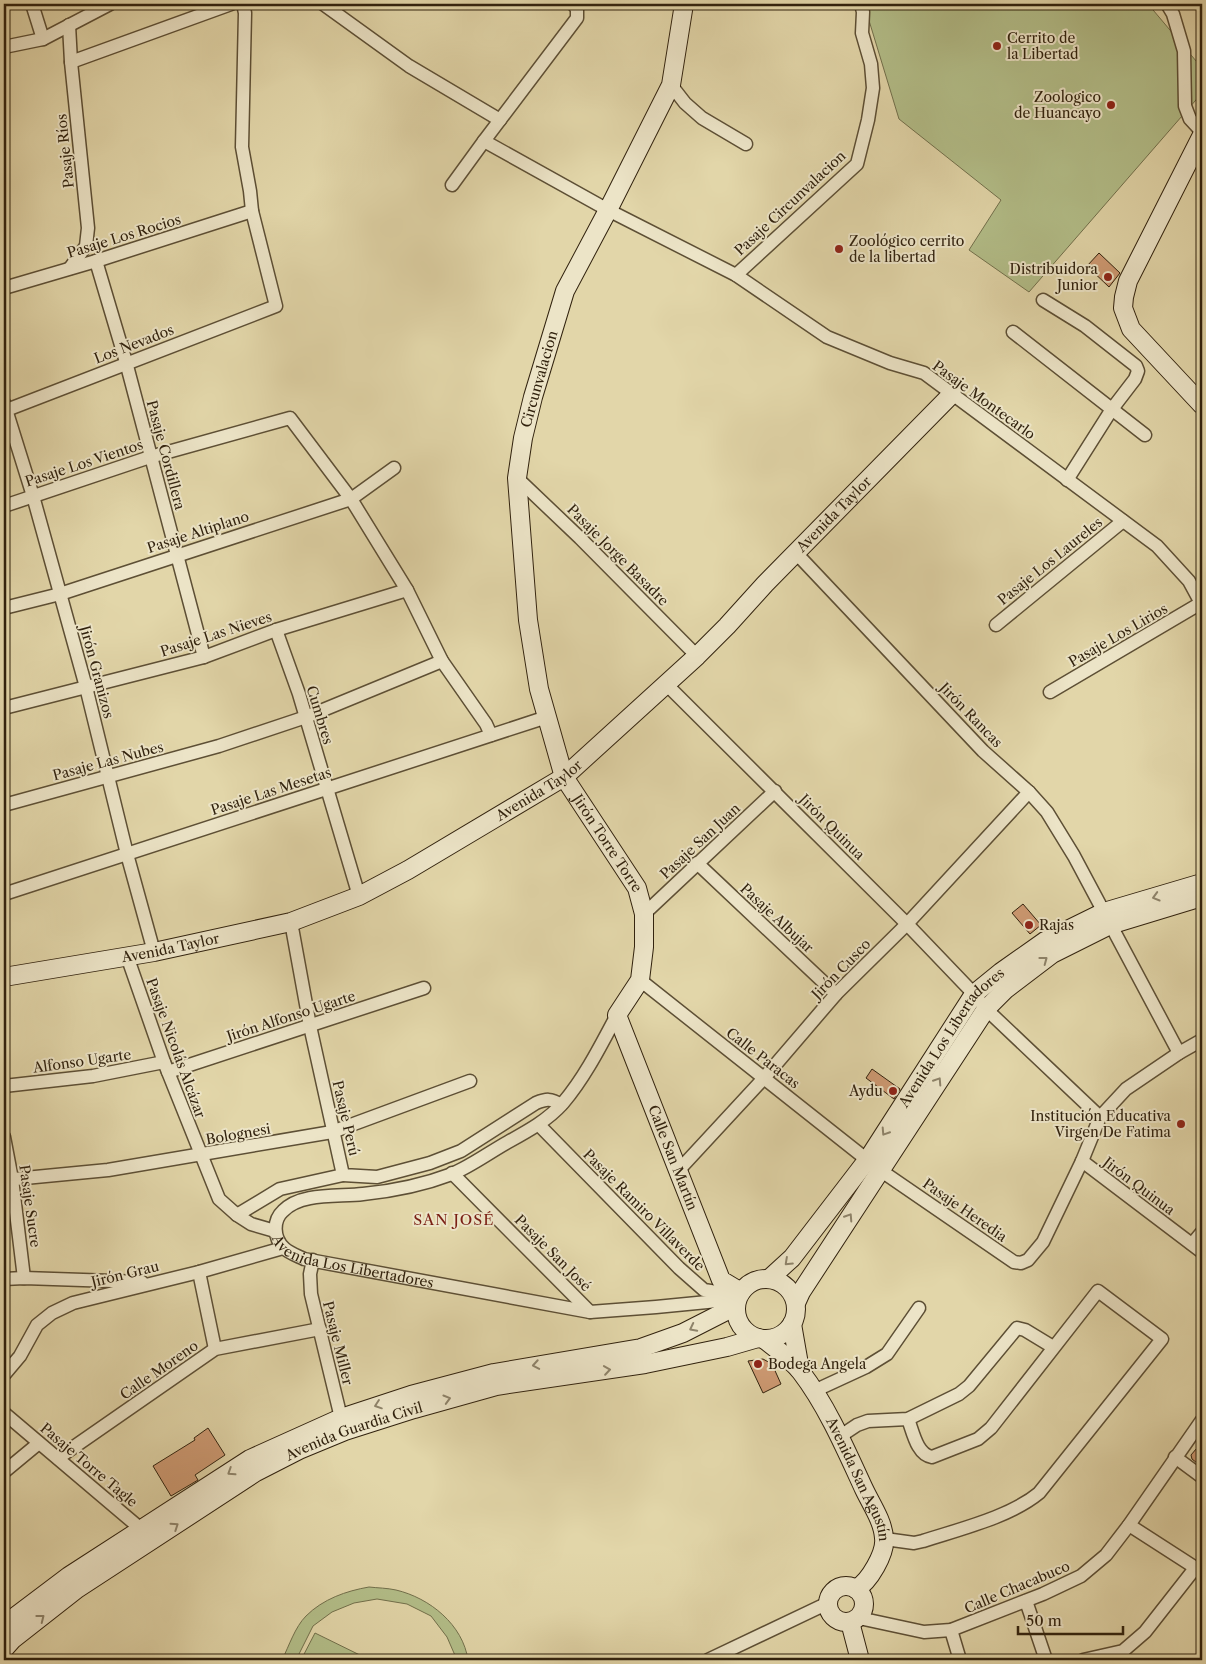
<svg xmlns="http://www.w3.org/2000/svg" width="1206" height="1664" font-family="'Libre Caslon Text',serif">
<style>
.green{fill:#b3be89;stroke:#72704c}
.building{fill:#ce9a73;stroke:#31220e}
.lines{fill:none;stroke-linecap:round;stroke-linejoin:round}
.street-casing{stroke:#5d4f35;stroke-width:15}
.secondary-casing{stroke:#31220e;stroke-width:20}
.street{stroke:#ece4c7;stroke-width:12}
.secondary{stroke:#ece4c7;stroke-width:18}
.oneway{stroke:#8e836a}
.poi-dot{fill:#8f2418;stroke:#ece4c7;stroke-width:2}
.labels{text-anchor:middle;dominant-baseline:central;stroke-width:4;stroke-linejoin:round;paint-order:stroke}
.poi-label{font-size:14px;fill:#31220e;stroke:#ece4c7;text-anchor:start}
.street-label{font-size:14px;fill:#31220e;stroke:#ece4c7}
.neighbourhood-label{font-size:15px;letter-spacing:1px;fill:#7a1f14;stroke:#ece4c7}
</style>
<rect width="100%" height="100%" fill="#e2d6a9"/>
<filter id="stains"><feTurbulence type="fractalNoise" baseFrequency=".004" numOctaves="4"/><feColorMatrix values="0 0 0 0 .2 0 0 0 0 .09 0 0 0 0 .02 0 0 0 .5 -.17"/></filter>
<radialGradient id="worn" r=".72"><stop offset=".6" stop-color="#630" stop-opacity="0"/><stop offset="1" stop-color="#630" stop-opacity=".3"/></radialGradient>
<!-- green -->
<g class="green">
<path d="M864 4H1148L1202 68V93L1029 292 969 250 1001 200 899 119Z"/>
<path d="M369 1587C378 1588 387 1588 396 1590 430 1598 463 1625 468 1660H457L447 1637 431 1616 407 1604 377 1599 354 1603 332 1612 313 1626 296 1660H282C289 1646 295 1627 306 1616 323 1599 346 1591 369 1587Z"/>
<path d="M315 1633 370 1660H301Z"/>
</g>
<!-- building -->
<g class="building">
<path d="M1099 253 1120 273 1109 287 1087 266Z"/>
<path d="M1023 904 1041 925 1030 934 1012 913Z"/>
<path d="M872 1069 900 1089 894 1099 866 1078Z"/>
<path d="M763 1359 772 1364 781 1384 763 1393 748 1361Z"/>
<path d="M208 1428 225 1455 195 1475 198 1480 171 1496 153 1466 195 1440 194 1438Z"/>
<path d="M1202 1442V1467L1192 1459 1191 1455Z"/>
</g>
<g class="lines">
<defs>
<g id="street">
<path d="M32 4 43 39"/>
<path d="M323 4 409 66 500 120"/>
<path d="M1167 4 1173 14 1184 51 1185 106 1190 119 1202 132"/>
<path d="M69 25 71 62 88 228 86 246 70 268"/>
<path d="M4 47 43 39 110 4"/>
<path d="M71 62 231 4"/>
<path d="M671 85 685 103 702 118 746 144"/>
<path d="M484 141 608 210 736 275 827 337 890 363 924 373 1157 546 1189 581 1202 605"/>
<path d="M452 185 484 141 577 18V9L573 4"/>
<path d="M96 261 126 362 204 657"/>
<path d="M736 275 857 164 868 120 873 88 871 64 862 33 863 12 861 4"/>
<path d="M4 288 96 261 252 211"/>
<path d="M1043 300 1085 326 1136 366 1138 371 1135 379 1112 409 1067 480"/>
<path d="M1013 332 1145 435"/>
<path d="M4 403 33 496 86 687 127 854 154 952"/>
<path d="M4 411 276 306 252 211 250 191 242 147 245 13 243 4"/>
<path d="M517 478 580 538 697 656"/>
<path d="M4 506 150 457 290 418 351 499 407 590 442 661 486 724 491 735"/>
<path d="M796 553 983 751 1029 792 1047 812 1074 856 1179 1053"/>
<path d="M4 608 60 594 351 499 394 468"/>
<path d="M996 625 1123 521"/>
<path d="M276 630 299 694 359 896"/>
<path d="M666 684 907 924 974 994 986 1009 1100 1117"/>
<path d="M1050 692 1201 603"/>
<path d="M4 708 204 657 276 630 407 590"/>
<path d="M4 805 219 746 306 717 442 661"/>
<path d="M697 863 836 994"/>
<path d="M4 894 547 717"/>
<path d="M644 914 775 791"/>
<path d="M291 922 310 1026 343 1175 377 1177 430 1163 461 1151 536 1103C546 1099 551 1098 561 1105"/>
<path d="M127 956 164 1062 219 1199 237 1215 251 1224 275 1231"/>
<path d="M640 980 880 1170 1014 1262 1021 1263 1028 1260 1043 1242 1082 1161 1100 1117 1126 1089 1179 1053 1202 1040"/>
<path id="s1" d="M617 1015C601 1045 585 1077 563 1103 548 1120 528 1131 508 1142 490 1152 471 1166 452 1174 423 1185 394 1191 363 1194 339 1197 301 1192 283 1211 273 1220 273 1238 284 1248 289 1253 298 1256 304 1259L590 1312 656 1307 738 1299"/>
<path d="M168 1072 424 988"/>
<path d="M4 1086 93 1076 164 1062"/>
<path d="M539 1125 679 1268 704 1290 735 1295"/>
<path d="M4 1137 12 1179 24 1278"/>
<path d="M1082 1161 1202 1252"/>
<path d="M678 1171 764 1078 836 994 907 924 1029 792"/>
<path d="M452 1173 590 1312"/>
<path d="M4 1180 108 1170 332 1132 470 1081"/>
<path d="M237 1215 280 1189 343 1175"/>
<path d="M1192 1244 1202 1232"/>
<path d="M313 1260 310 1274 311 1294 343 1426"/>
<path d="M199 1272 215 1349"/>
<path d="M4 1279 24 1278 142 1282"/>
<path d="M4 1375 20 1356 37 1325 52 1313 73 1303 199 1272 283 1248"/>
<path d="M814 1391 866 1367 887 1354 919 1308"/>
<path d="M4 1413 141 1529 146 1535"/>
<path d="M839 1437 857 1425 868 1421 908 1419 959 1394 969 1386 1017 1328 1025 1330 1053 1347"/>
<path d="M1175 1457 1202 1477"/>
<path d="M58 1458 215 1349 320 1329"/>
<path d="M4 1472 39 1443"/>
<path d="M1129 1525 1202 1572"/>
<path d="M885 1539 914 1543 923 1541C960 1529 1010 1517 1039 1493L1162 1339 1098 1291 991 1428 978 1439 932 1457C917 1455 913 1432 908 1419"/>
<path d="M1026 1601 1046 1660"/>
<path d="M859 1618 924 1632 951 1630 1043 1594 1081 1576 1106 1555 1129 1525 1202 1420"/>
<path d="M951 1630 960 1660"/>
<path d="M708 1660 828 1603"/>
<path d="M1083 1660 1123 1651 1145 1632 1196 1567"/>
</g>
<g id="secondary">
<path id="s2" d="M684 4 671 85 608 210 565 291 533 397 523 438 517 478 528 620 539 689 564 777 637 888 644 914V947L640 980 617 1015 721 1280 741 1292"/>
<path d="M1202 135 1128 281 1124 297 1123 308 1131 329 1202 405"/>
<path id="s3" d="M4 977 154 952 291 922 359 896 408 870 564 777 697 656 727 626 765 584 952 394"/>
<path id="s4" d="M769 1279 792 1258 868 1159 974 994 1001 972 1045 941 1104 912 1202 883"/>
<circle cx="766" cy="1309" r="30"/>
<path d="M796 1303 801 1292 986 1009 1006 989 1052 954 1110 925 1202 897"/>
<path d="M792 1324 800 1370"/>
<path id="s5" d="M764 1339C776 1349 791 1359 801 1372 827 1406 846 1450 864 1489 871 1504 883 1521 884 1538 886 1553 869 1582 856 1589"/>
<circle cx="846" cy="1604" r="18"/>
<path d="M850 1622 860 1660"/>
<path d="M4 1625 69 1576 250 1459 341 1418 411 1395 494 1373 641 1348 683 1333 736 1306"/>
<path id="s6" d="M4 1649 12 1640 77 1589 256 1472 299 1450 345 1431 414 1409 496 1386 645 1364 727 1347 758 1338"/>
</g>
</defs>
<!-- street casing -->
<use href="#street" class="street-casing"/>
<!-- secondary casing -->
<use href="#secondary" class="secondary-casing"/>
<!-- street -->
<use href="#street" class="street"/>
<!-- secondary -->
<use href="#secondary" class="secondary"/>
</g>
<!-- one-way arrows -->
<defs><path id="oneway-chevron" d="M-2-3.5L2.5 0L-2 3.5" fill="none" stroke-width="1.6" stroke-linecap="round" stroke-linejoin="round" transform="scale(1.25)"/></defs>
<g class="oneway">
<use href="#oneway-chevron" transform="translate(1156 897) rotate(164)"/>
<use href="#oneway-chevron" transform="translate(1044 960) rotate(-37)"/>
<use href="#oneway-chevron" transform="translate(938 1081) rotate(-57)"/>
<use href="#oneway-chevron" transform="translate(885 1132) rotate(123)"/>
<use href="#oneway-chevron" transform="translate(849 1217) rotate(-57)"/>
<use href="#oneway-chevron" transform="translate(788 1262) rotate(137)"/>
<use href="#oneway-chevron" transform="translate(693 1328) rotate(153)"/>
<use href="#oneway-chevron" transform="translate(536 1365) rotate(170)"/>
<use href="#oneway-chevron" transform="translate(607 1370) rotate(-8)"/>
<use href="#oneway-chevron" transform="translate(447 1399) rotate(-16)"/>
<use href="#oneway-chevron" transform="translate(378 1405) rotate(161)"/>
<use href="#oneway-chevron" transform="translate(231 1472) rotate(147)"/>
<use href="#oneway-chevron" transform="translate(175 1526) rotate(-34)"/>
<use href="#oneway-chevron" transform="translate(41 1618) rotate(-38)"/>
</g>
<!-- markers -->
<g class="poi-dot">
<circle cx="997" cy="46" r="5"/>
<circle cx="1111" cy="105" r="5"/>
<circle cx="839" cy="249" r="5"/>
<circle cx="1108" cy="277" r="5"/>
<circle cx="1029" cy="925" r="5"/>
<circle cx="893" cy="1091" r="5"/>
<circle cx="1181" cy="1124" r="5"/>
<circle cx="758" cy="1364" r="5"/>
</g>
<g class="labels">
<!-- poi labels -->
<g class="poi-label">
<text x="1007" y="38">Cerrito de<tspan x="1007" dy="16">la Libertad</tspan></text>
<text x="1101" y="97" text-anchor="end">Zoologico<tspan x="1101" dy="16">de Huancayo</tspan></text>
<text x="849" y="241">Zoológico cerrito<tspan x="849" dy="16">de la libertad</tspan></text>
<text x="1098" y="269" text-anchor="end">Distribuidora<tspan x="1098" dy="16">Junior</tspan></text>
<text x="1039" y="925">Rajas</text>
<text x="883" y="1091" text-anchor="end">Aydu</text>
<text x="1171" y="1116" text-anchor="end">Institución Educativa<tspan x="1171" dy="16">Virgen De Fatima</tspan></text>
<text x="768" y="1364">Bodega Angela</text>
</g>
<!-- street labels -->
<g class="street-label">
<text transform="translate(65 151) rotate(-96)">Pasaje Ríos</text>
<text transform="translate(790 203) rotate(-43)">Pasaje Circunvalacion</text>
<text transform="translate(124 236) rotate(-17)">Pasaje Los Rocios</text>
<text transform="translate(134 344) rotate(-21)">Los Nevados</text>
<text transform="translate(539 379) rotate(-74)">Circunvalacion</text>
<text transform="translate(984 400) rotate(36)">Pasaje Montecarlo</text>
<text transform="translate(166 455) rotate(75)">Pasaje Cordillera</text>
<text transform="translate(84 463) rotate(-18)">Pasaje Los Vientos</text>
<text stroke="none"><textPath href="#s3" startOffset="979">Avenida Taylor</textPath></text>
<text transform="translate(198 532) rotate(-18)">Pasaje Altiplano</text>
<text transform="translate(618 555) rotate(45)">Pasaje Jorge Basadre</text>
<text transform="translate(1050 561) rotate(-39)">Pasaje Los Laureles</text>
<text transform="translate(216 634) rotate(-18)">Pasaje Las Nieves</text>
<text transform="translate(1118 635) rotate(-30)">Pasaje Los Lirios</text>
<text transform="translate(97 672) rotate(75)">Jirón Granizos</text>
<text transform="translate(320 715) rotate(73)">Cumbres</text>
<text transform="translate(971 715) rotate(46)">Jirón Rancas</text>
<text transform="translate(108 761) rotate(-15)">Pasaje Las Nubes</text>
<text stroke="none"><textPath href="#s3" startOffset="574">Avenida Taylor</textPath></text>
<text transform="translate(271 791) rotate(-18)">Pasaje Las Mesetas</text>
<text transform="translate(832 827) rotate(45)">Jirón Quinua</text>
<text transform="translate(700 841) rotate(-43)">Pasaje San Juan</text>
<text stroke="none"><textPath href="#s2" startOffset="890">Jirón Torre Torre</textPath></text>
<text transform="translate(777 918) rotate(43)">Pasaje Albujar</text>
<text stroke="none"><textPath href="#s3" startOffset="169">Avenida Taylor</textPath></text>
<text transform="translate(841 969) rotate(-46)">Jirón Cusco</text>
<text transform="translate(291 1016) rotate(-18)">Jirón Alfonso Ugarte</text>
<text stroke="none"><textPath href="#s4" startOffset="304">Avenida Los Libertadores</textPath></text>
<text transform="translate(176 1048) rotate(70)">Pasaje Nicolás Alcázar</text>
<text transform="translate(763 1058) rotate(38)">Calle Paracas</text>
<text transform="translate(82 1061) rotate(-8)">Alfonso Ugarte</text>
<text transform="translate(346 1118) rotate(77)">Pasaje Perú</text>
<text transform="translate(238 1134) rotate(-10)">Bolognesi</text>
<text stroke="none"><textPath href="#s2" startOffset="1232">Calle San Martín</textPath></text>
<text transform="translate(1139 1186) rotate(37)">Jirón Quinua</text>
<text transform="translate(30 1206) rotate(82)">Pasaje Sucre</text>
<text transform="translate(644 1210) rotate(45)">Pasaje Ramiro Villaverde</text>
<text transform="translate(965 1210) rotate(35)">Pasaje Heredia</text>
<text transform="translate(553 1253) rotate(45)">Pasaje San José</text>
<text stroke="none"><textPath href="#s1" startOffset="522">Avenida Los Libertadores</textPath></text>
<text transform="translate(125 1274) rotate(-14)">Jirón Grau</text>
<text transform="translate(338 1343) rotate(76)">Pasaje Miller</text>
<text transform="translate(159 1370) rotate(-35)">Calle Moreno</text>
<text stroke="none"><textPath href="#s6" startOffset="415">Avenida Guardia Civil</textPath></text>
<text transform="translate(89 1465) rotate(40)">Pasaje Torre Tagle</text>
<text stroke="none"><textPath href="#s5" startOffset="172">Avenida San Agustín</textPath></text>
<text transform="translate(1017 1587) rotate(-23)">Calle Chacabuco</text>
</g>
<!-- neighbourhood labels -->
<g class="neighbourhood-label">
<text x="454" y="1219">SAN JOSÉ</text>
</g>
</g>
<!-- margin -->
<rect width="1206" height="1664" fill="none" stroke="#e2d6a9" stroke-width="20"/>
<rect x="5" y="5" width="1196" height="1654" fill="none" stroke="#31220e" stroke-width="2.5"/>
<rect x="10" y="10" width="1186" height="1644" fill="none" stroke="#31220e"/>
<!-- scale -->
<path d="M1018 1626v8h105v-8" fill="none" stroke="#31220e" stroke-width="2.5"/>
<text x="1026" y="1626" font-size="15" fill="#31220e" stroke="#ece4c7" stroke-width="4" paint-order="stroke">50 m</text>
<rect width="100%" height="100%" filter="url(#stains)"/>
<rect width="100%" height="100%" fill="url(#worn)"/>
</svg>
